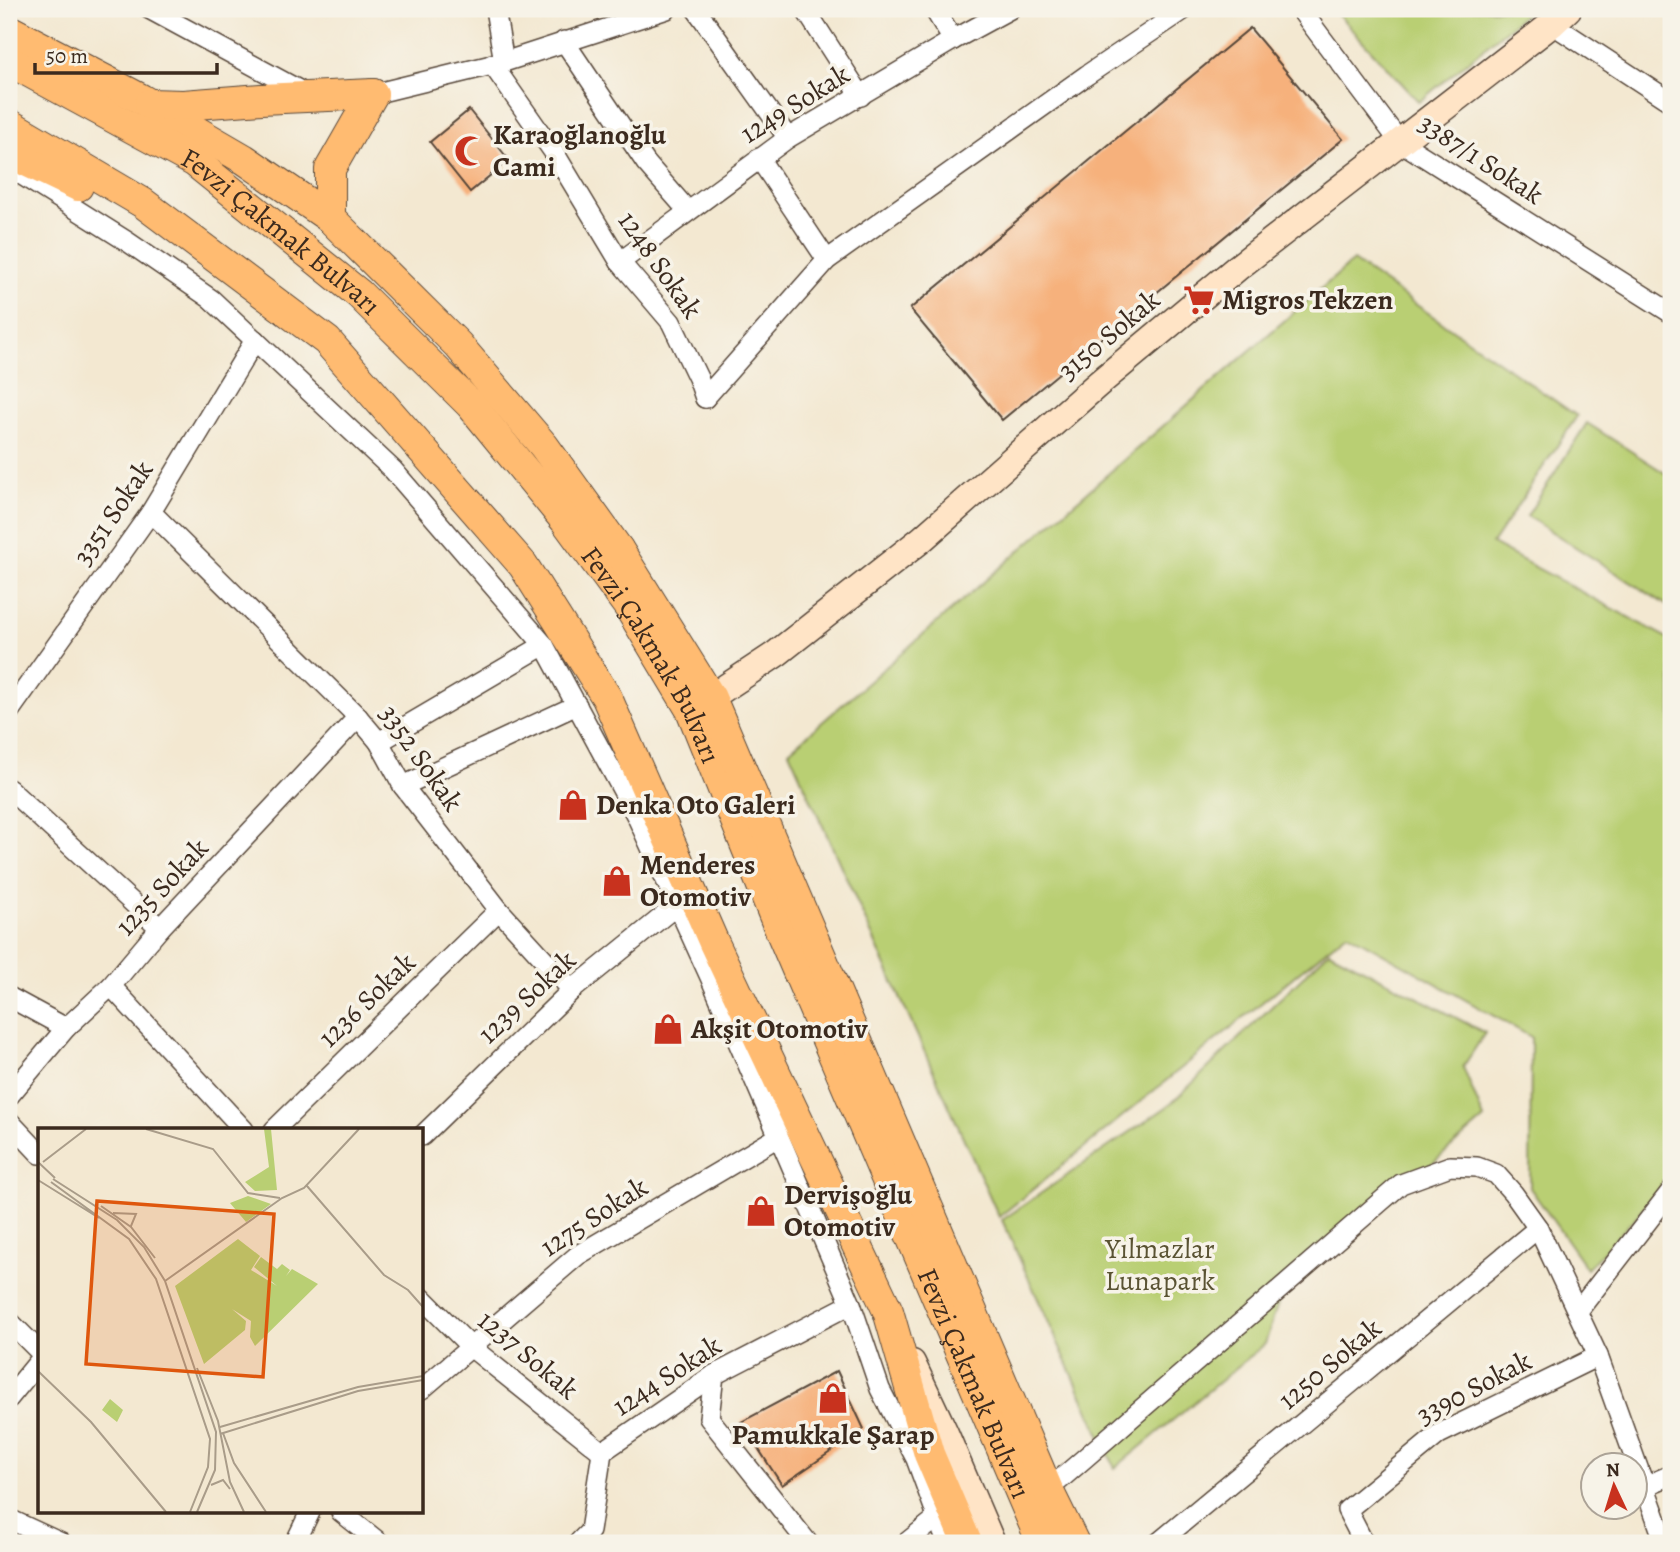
<svg xmlns="http://www.w3.org/2000/svg" width="1680" height="1552" font-family="Alegreya,serif">
<style>
.green{fill:#b9cf73;stroke:#7a7c48;stroke-width:2}
.building{fill:#f6b17c}
.lines{fill:none;stroke-linecap:round;stroke-linejoin:round}
.street-casing{stroke:#574639;stroke-width:22}
.secondary-casing{stroke:#574639;stroke-width:29}
.primary-casing{stroke:#574639;stroke-width:32}
.street{stroke:#fff;stroke-width:19}
.secondary{stroke:#ffe4c6;stroke-width:26}
.primary{stroke:#ffbb71;stroke-width:30}
.labels{text-anchor:middle;dominant-baseline:central;stroke-width:7;stroke-linejoin:round;paint-order:stroke}
.street-label{font-size:28px;fill:#3b2a1e;stroke:#f7f3e8}
.poi-label{font-size:28px;font-weight:bold;fill:#3b2a1e;stroke:#f7f3e8;text-anchor:start}
.park-label{font-size:28px;fill:#5a5333;stroke:#f7f3e8}
.inset-road{fill:none;stroke:#a99c89;stroke-width:2}
.view{fill:#df570d;fill-opacity:0.15;stroke:#df570d;stroke-width:3.5}
.inset-edge{fill:none;stroke:#3b2a1e;stroke-width:3.5}
</style>
<rect width="100%" height="100%" fill="#f7f3e8"/>
<filter id="ink" filterUnits="userSpaceOnUse"><feTurbulence type="fractalNoise" baseFrequency=".0143" numOctaves="2"/><feDisplacementMap in="SourceGraphic" scale="14" xChannelSelector="R" yChannelSelector="G"/><feConvolveMatrix kernelMatrix="1 2 1 2 8 2 1 2 1" color-interpolation-filters="sRGB"/></filter>
<filter id="wash" filterUnits="userSpaceOnUse"><feTurbulence type="fractalNoise" baseFrequency=".00686" numOctaves="4" result="noise"/><feDisplacementMap in="SourceGraphic" scale="28" xChannelSelector="R" yChannelSelector="G"/><feGaussianBlur stdDeviation="1.57" result="paint"/><feColorMatrix in="noise" values="0 0 0 0 0 0 0 0 0 0 0 0 0 0 0 0 0 1.4 0 .05"/><feComposite in="paint" operator="in"/></filter>
<g filter="url(#wash)">
<rect width="100%" height="100%" fill="#f3e8d1"/>
<!-- green -->
<g class="green">
<path d="M1333 9H1531L1419 102Z"/>
<path d="M1353 261 1577 416 1492 544 1671 640V1180L1587 1269 1530 1188 1531 1037 1347 933 999 1217 789 751Z"/>
<path d="M1587 423 1671 477V608L1527 516Z"/>
<path d="M1329 951 1485 1033 1463 1067 1484 1119 1281 1294 1265 1344 1115 1468 1002 1220 1171 1104Z"/>
</g>
<g id="blocks">
<!-- building -->
<g class="building">
<path d="M1250 28 1343 139 1002 420 910 309Z"/>
<path d="M469 110 509 160 470 192 430 142Z"/>
<path d="M837 1371 864 1429 782 1485 741 1422Z"/>
</g>
</g>
</g>
<g filter="url(#ink)">
<use href="#blocks" fill-opacity="0" stroke="#574639" stroke-width="2"/>
<g class="lines">
<defs>
<g id="street">
<path d="M149 9 308 95"/>
<path d="M495 9 504 62"/>
<path d="M696 9 788 138"/>
<path d="M805 9 861 96"/>
<path d="M934 9 953 40"/>
<path d="M1300 9 1399 141 1671 313"/>
<path d="M1552 24 1671 102"/>
<path d="M564 41 646 163 688 211"/>
<path d="M492 64 555 154 620 262 671 322 698 378 705 398"/>
<path d="M373 94 504 62 667 9"/>
<path d="M759 158 827 260"/>
<path d="M9 167 128 242 211 299 393 470 544 645 637 817 710 977 851 1304 880 1389 916 1459 947 1543"/>
<path d="M620 262 788 138 953 40 1010 9"/>
<path d="M705 398 827 260 1087 75 1185 9"/>
<path d="M151 512 358 717 379 742 403 786 499 910 572 990"/>
<path d="M9 712 151 512 255 340"/>
<path d="M379 742 544 645"/>
<path d="M403 786 577 705"/>
<path d="M9 789 160 928"/>
<path d="M111 986 244 1130"/>
<path d="M9 997 66 1028"/>
<path d="M9 1096 66 1028 111 986 160 928 358 717"/>
<path d="M9 1121 40 1154"/>
<path d="M274 1130 499 910"/>
<path d="M422 1136 572 990 677 905"/>
<path d="M422 1298 472 1348 602 1452"/>
<path d="M1578 1311 1671 1191"/>
<path d="M9 1321 40 1352"/>
<path d="M714 1375 709 1418 808 1543"/>
<path d="M422 1389 578 1255 778 1137"/>
<path d="M9 1398 40 1360"/>
<path d="M1645 1486 1671 1475"/>
<path d="M1048 1490 1401 1184 1450 1166 1477 1167 1496 1174 1513 1193 1538 1228 1598 1356 1665 1543"/>
<path d="M341 1512 380 1543"/>
<path d="M9 1519 61 1543"/>
<path d="M295 1543 310 1512"/>
<path d="M578 1543 590 1531 602 1452 714 1375 851 1304"/>
<path d="M906 1543 937 1518"/>
<path d="M1158 1543 1538 1228"/>
<path d="M1364 1543 1347 1510 1439 1434 1598 1356"/>
</g>
<g id="secondary">
<path d="M693 709 776 654 922 539 1098 384 1237 268 1552 24 1568 9"/>
<path d="M912 1363 945 1433 992 1543"/>
</g>
<g id="primary">
<path d="M9 30 141 99 244 159 330 218 458 345 544 446 618 549 622 568"/>
<path id="s1" d="M9 61 195 162 359 294 471 405 565 520 629 607 691 710 777 923 1042 1543"/>
<path d="M150 104 183 105 261 99 373 94"/>
<path d="M9 124 143 203 327 341 523 565 607 698 714 943 888 1311 929 1454 967 1543"/>
<path d="M9 153 78 186"/>
<path d="M330 218V169L373 94"/>
<path d="M618 549 711 698 1048 1490 1074 1543"/>
</g>
</defs>
<!-- street casing -->
<use href="#street" class="street-casing"/>
<!-- secondary casing -->
<use href="#secondary" class="secondary-casing"/>
<!-- primary casing -->
<use href="#primary" class="primary-casing"/>
<!-- street -->
<use href="#street" class="street"/>
<!-- secondary -->
<use href="#secondary" class="secondary"/>
<!-- primary -->
<use href="#primary" class="primary"/>
</g>
</g>
<!-- icons -->
<defs>
<symbol id="mosque-bare" viewBox="-9 -9 18 18"><path d="M3.5-4.9A6 6 0 1 0 3.5 4.9A5 5 0 1 1 3.5-4.9Z" fill="#c8321e" stroke="#f7f3e8" stroke-width="2.5" paint-order="stroke"/></symbol>
<symbol id="supermarket-bare" viewBox="-9 -9 18 18"><path d="M-6-5.5h2.5l.6 2H6L4.5 2H-2.5L-4.4-4H-6ZM-1.5 3.2a1.3 1.3 0 1 0 .1 0ZM3 3.2a1.3 1.3 0 1 0 .1 0Z" fill="#c8321e" stroke="#f7f3e8" stroke-width="2.5" paint-order="stroke"/></symbol>
<symbol id="shop-bare" viewBox="-9 -9 18 18"><path d="M-5-2.5h2.3a2.7 3.5 0 0 1 5.4 0H5L5.5 6h-11ZM-1.5-2.5h3a1.5 2.3 0 0 0-3 0Z" fill="#c8321e" stroke="#f7f3e8" stroke-width="2.5" paint-order="stroke"/></symbol>
</defs>
<g fill-rule="evenodd">
<use href="#mosque-bare" x="448" y="129" width="44" height="44"/>
<use href="#supermarket-bare" x="1177" y="278" width="44" height="44"/>
<use href="#shop-bare" x="551" y="783" width="44" height="44"/>
<use href="#shop-bare" x="595" y="859" width="44" height="44"/>
<use href="#shop-bare" x="646" y="1007" width="44" height="44"/>
<use href="#shop-bare" x="739" y="1189" width="44" height="44"/>
<use href="#shop-bare" x="811" y="1376" width="44" height="44"/>
</g>
<g class="labels">
<!-- street labels -->
<g class="street-label">
<text transform="translate(795 104) rotate(-32)">1249 Sokak</text>
<text transform="translate(1481 159) rotate(33)">3387/1 Sokak</text>
<text stroke="none"><textPath href="#s1" startOffset="322">Fevzi Çakmak Bulvarı</textPath></text>
<text transform="translate(660 265) rotate(55)">1248 Sokak</text>
<text transform="translate(1109 335) rotate(-40)">3150 Sokak</text>
<text transform="translate(113 513) rotate(-56)">3351 Sokak</text>
<text stroke="none"><textPath href="#s1" startOffset="889">Fevzi Çakmak Bulvarı</textPath></text>
<text transform="translate(421 758) rotate(55)">3352 Sokak</text>
<text transform="translate(162 887) rotate(-47)">1235 Sokak</text>
<text transform="translate(527 997) rotate(-43)">1239 Sokak</text>
<text transform="translate(367 1000) rotate(-44)">1236 Sokak</text>
<text transform="translate(594 1217) rotate(-33)">1275 Sokak</text>
<text transform="translate(528 1355) rotate(40)">1237 Sokak</text>
<text transform="translate(1330 1364) rotate(-40)">1250 Sokak</text>
<text transform="translate(667 1376) rotate(-33)">1244 Sokak</text>
<text stroke="none"><textPath href="#s1" startOffset="1687">Fevzi Çakmak Bulvarı</textPath></text>
<text transform="translate(1474 1388) rotate(-28)">3390 Sokak</text>
</g>
<!-- poi labels -->
<g class="poi-label">
<text x="493" y="135">Karaoğlanoğlu<tspan x="493" dy="32">Cami</tspan></text>
<text x="1222" y="300">Migros Tekzen</text>
<text x="596" y="805">Denka Oto Galeri</text>
<text x="640" y="865">Menderes<tspan x="640" dy="32">Otomotiv</tspan></text>
<text x="691" y="1029">Akşit Otomotiv</text>
<text x="784" y="1195">Dervişoğlu<tspan x="784" dy="32">Otomotiv</tspan></text>
<text x="833" y="1435" text-anchor="middle">Pamukkale Şarap</text>
</g>
<!-- park labels -->
<g class="park-label">
<text x="1160" y="1249">Yılmazlar<tspan x="1160" dy="32">Lunapark</tspan></text>
</g>
</g>
<!-- overview -->
<g transform="translate(38 1128)">
<rect width="385" height="385" fill="#f3e8d1"/>
<path d="M226 1H233L239 62 217 63 207 54 231 39ZM210 68 233 76 208 94 192 75ZM200 111 222 128 213 142 239 158 216 139 223 129 239 141 244 136 252 142 248 148 254 141 280 156 217 218 212 209 213 193 194 181 208 193 207 202 166 236 137 158ZM72 271 85 282 79 294 64 282Z" fill="#b9cf73"/>
<path class="inset-road" d="M108 1 175 21 210 65 242 70M0 34 17 50M5 34 48 1M15 51 79 92 106 119 127 153 178 304 177 342 159 384M0 52 61 90M13 54 91 111 118 151 172 311 170 339 152 384M269 58 346 147 370 162 385 179M63 78 93 99 117 130M75 85 98 86 93 98M127 153 244 70 266 60 321 1M159 240 180 293 192 354 206 384M0 243 53 294 128 384M182 299 320 259 385 248M185 305 196 335 228 384M182 306 320 263 385 252M173 357 185 352 192 361"/>
<path class="view" d="M59 73 236 86 225 249 48 236Z"/>
<rect width="385" height="385" class="inset-edge"/>
</g>
<!-- margin -->
<rect width="1680" height="1552" fill="none" stroke="#f7f3e8" stroke-width="35"/>
<!-- north arrow -->
<g transform="translate(1614 1486) rotate(356)"><circle r="33" fill="#f7f3e8" stroke="#aca397" stroke-width="2"/>
<path d="M0-5L12 26L0 18L-12 26Z" fill="#c8321e"/>
<text y="-10" font-size="19" font-weight="bold" text-anchor="middle" fill="#3b2a1e">N</text>
</g>
<!-- scale -->
<path d="M35 63v10h182v-10" fill="none" stroke="#3b2a1e" stroke-width="3.5"/>
<text x="46" y="63" font-size="21" fill="#3b2a1e" stroke="#f7f3e8" stroke-width="5" paint-order="stroke">50 m</text>
</svg>
